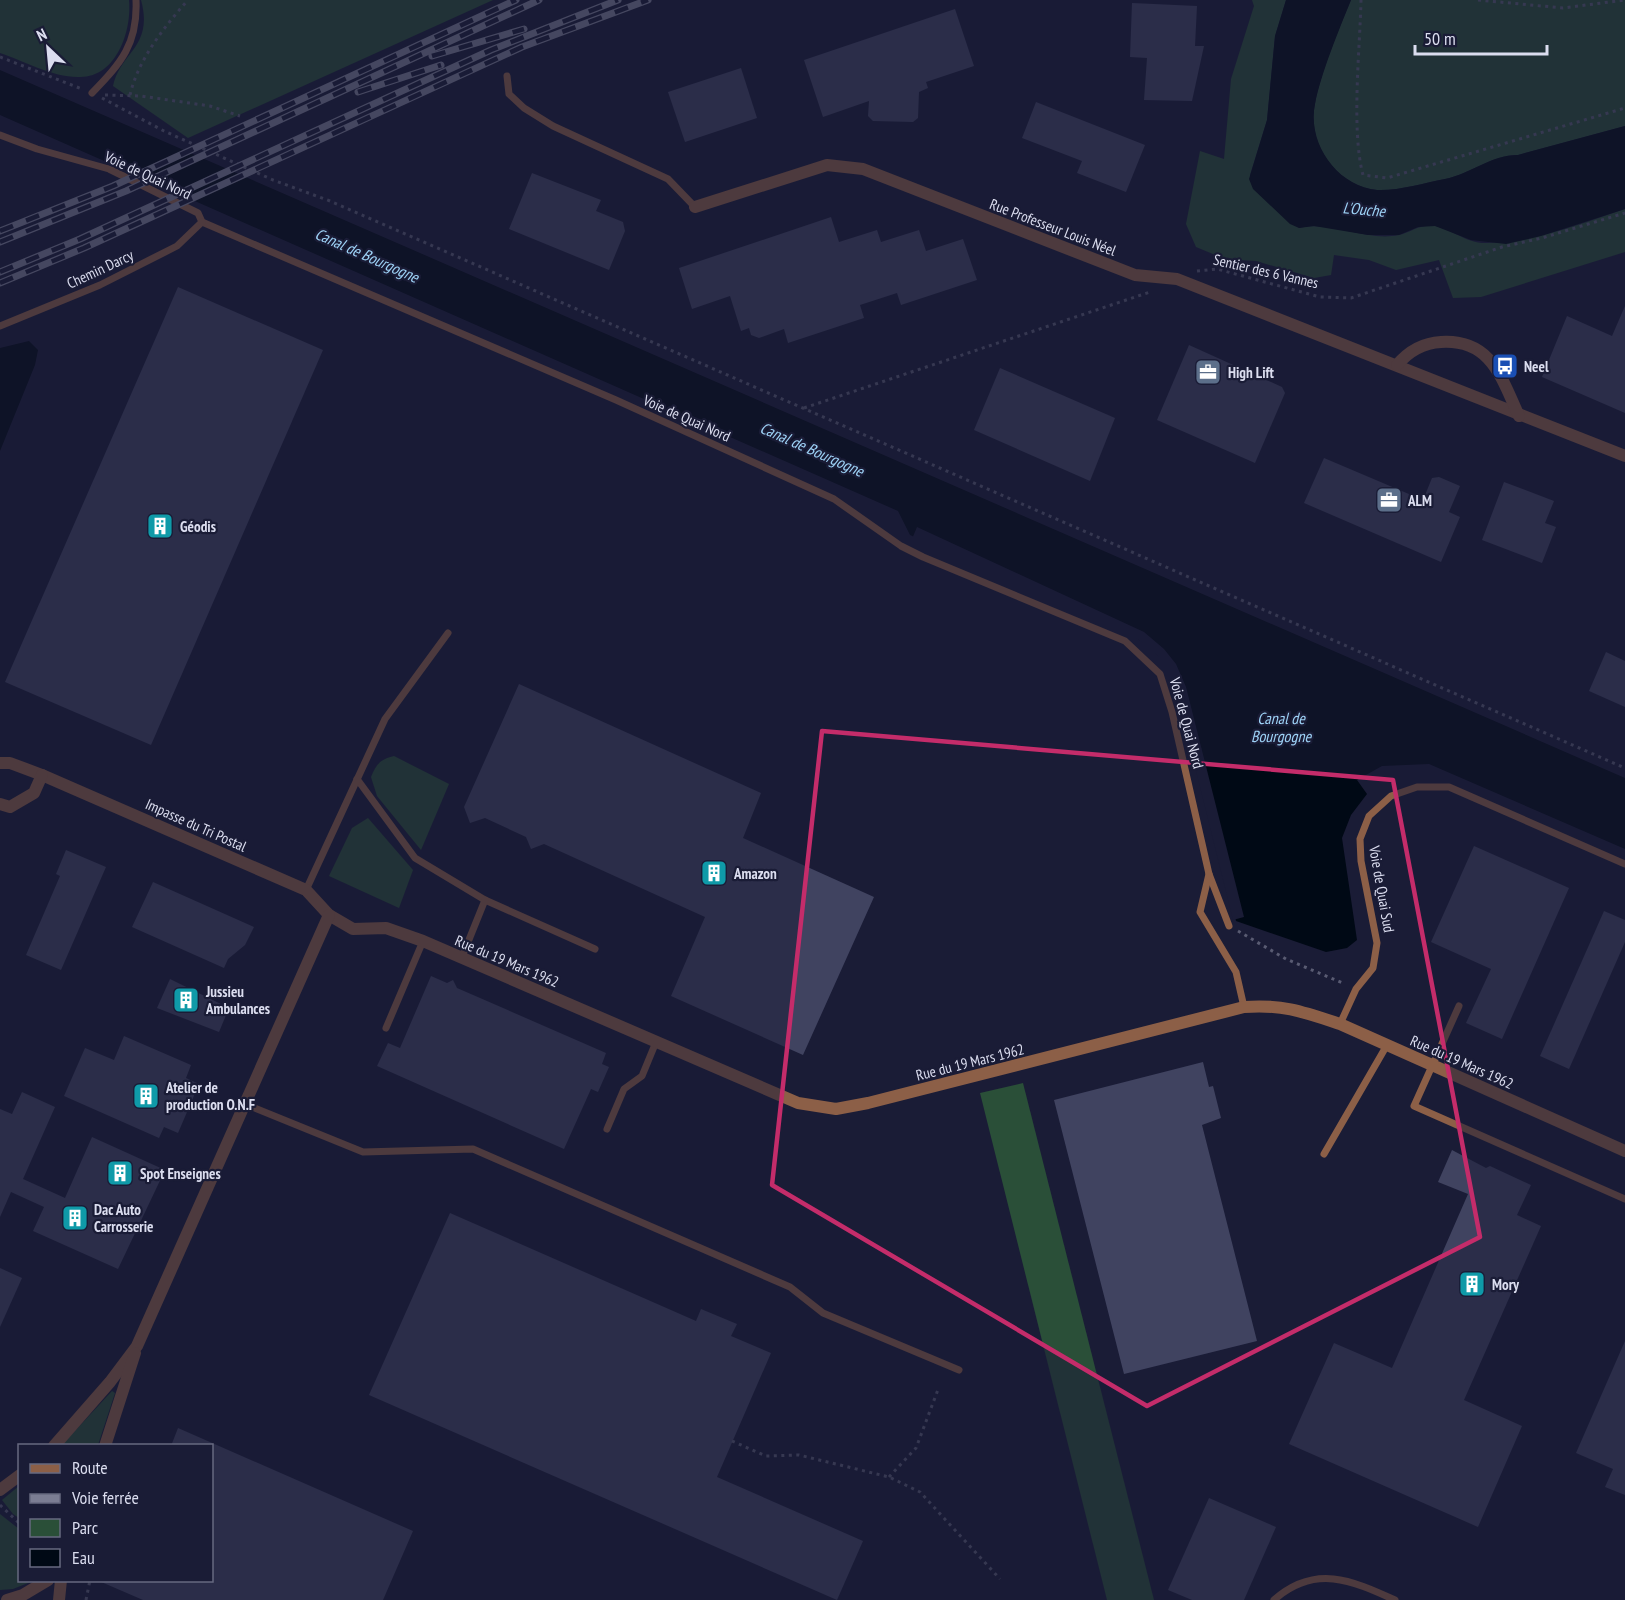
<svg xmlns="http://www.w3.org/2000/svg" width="1625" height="1600" font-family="'PT Sans Narrow',sans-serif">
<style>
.green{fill:#2a4f38}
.water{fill:#000915}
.pier{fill:#1a1c36}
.building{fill:#404360}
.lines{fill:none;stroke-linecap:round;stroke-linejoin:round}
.path{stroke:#595b72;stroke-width:3;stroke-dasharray:3 4.5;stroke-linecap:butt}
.lane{stroke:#8c5f47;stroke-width:7}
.street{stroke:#8c5f47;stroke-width:12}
.rail-casing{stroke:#7b7d93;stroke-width:7}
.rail{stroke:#1a1c36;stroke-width:4.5;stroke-dasharray:14;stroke-linecap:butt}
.marked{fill:none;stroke:#c42c6a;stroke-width:4.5;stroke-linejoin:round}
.labels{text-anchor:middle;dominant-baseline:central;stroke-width:4.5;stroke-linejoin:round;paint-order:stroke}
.street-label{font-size:15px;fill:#dbddef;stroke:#1a1c36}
.poi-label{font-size:15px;font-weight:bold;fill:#dbddef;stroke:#1a1c36;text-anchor:start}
.water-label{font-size:16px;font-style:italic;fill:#9ed3f7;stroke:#1a1c36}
</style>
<rect width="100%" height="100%" fill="#1a1c36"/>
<!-- green -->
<g class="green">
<path d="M0 0H129C132 30 117 77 80 77 54 78 24 61 0 53Z"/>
<path d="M141 0H493L188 138 113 86C120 52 154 47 141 0Z"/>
<path d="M1252 0H1286L1275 36 1267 120 1250 175 1299 228C1331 220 1366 242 1399 235 1411 232 1422 223 1435 226 1452 229 1467 244 1487 243 1535 242 1580 224 1625 209V252L1481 297 1453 298 1439 260 1396 270 1369 260 1334 255 1331 275 1314 278 1256 261 1225 259 1196 247 1186 224 1200 151 1224 159 1231 79 1254 6Z"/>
<path d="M1351 0H1625V126L1518 155C1491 155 1470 174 1445 179 1424 183 1398 191 1377 190 1337 186 1306 143 1315 104 1321 71 1338 31 1351 0Z"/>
<path d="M394 756 449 784 421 850 377 796 371 777C376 765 380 759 394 756Z"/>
<path d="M368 818 413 870 399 908 329 876 352 828Z"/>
<path d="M1023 1083 1154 1600H1107L980 1093Z"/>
<path d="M112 1391 115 1393 98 1445H62Z"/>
<path d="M19 1486V1518L13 1514 2 1500Z"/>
<path d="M0 1514 19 1529 20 1580 33 1581 13 1589 0 1590Z"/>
</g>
<!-- water -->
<g class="water">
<path d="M1286 0H1351C1339 30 1321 73 1315 104 1307 143 1337 186 1377 190 1398 191 1424 183 1445 179 1470 174 1491 155 1518 155L1625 126V209L1541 236 1506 244 1471 240 1435 226 1418 227 1399 235H1368L1314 226 1299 228 1290 224 1253 189 1249 179 1267 120 1275 36Z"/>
<path d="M0 70 1625 778V849L1429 764 1382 766 1357 780 1367 794 1351 815 1342 838 1357 940 1347 948 1326 952 1236 921 1179 690C1165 656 1150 645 1119 628L910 535 898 511 0 115Z"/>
<path d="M29 341 38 350 35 365 0 451V348Z"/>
</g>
<!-- pier -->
<path class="pier" d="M917 527 1144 632 1164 649 1176 664 1186 687 1244 917 1233 920 1176 690 1168 670 1157 655 1139 640 912 539Z"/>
<!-- building -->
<g class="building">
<path d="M1132 3 1197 6 1195 46H1204L1192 101 1144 100 1147 58 1130 57Z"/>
<path d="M955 9 974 66 926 82 928 88 919 92 918 118 913 122 873 121 868 116 869 101 823 117 804 60Z"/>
<path d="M741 68 757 118 685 142 668 92Z"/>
<path d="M1036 102 1145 145 1126 192 1077 173 1082 161 1022 138Z"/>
<path d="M532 173 601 200 596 211 623 222 625 231 609 270 509 229Z"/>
<path d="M831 217 839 242 877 230 881 242 919 230 926 251 963 239 977 280 901 305 897 293 860 305 864 318 788 343 784 329 759 338 751 335 749 328 741 331 730 296 692 309 679 268Z"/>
<path d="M178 287 323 350 151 745 5 682Z"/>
<path d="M1625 306V413L1542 377 1567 316 1612 336Z"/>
<path d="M1189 345 1282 387 1285 393 1255 463 1157 420Z"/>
<path d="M1000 368 1115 418 1090 481 974 430Z"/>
<path d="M1324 458 1423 500 1432 478 1439 477 1460 486 1449 512 1460 517 1441 562 1304 503Z"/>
<path d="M1504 482 1554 501 1545 523 1556 527 1542 563 1482 540Z"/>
<path d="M1606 652 1625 661V707L1589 691Z"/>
<path d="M519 684 761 793 743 838 874 897 803 1055 671 996 705 917 544 844 531 849 526 837 485 818 470 823 464 807Z"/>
<path d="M1474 846 1569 888 1502 1039 1466 1023 1491 969 1431 942Z"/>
<path d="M66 850 106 867 61 970 26 955 60 876 56 874Z"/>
<path d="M153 882 254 927 245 945 228 959 224 968 132 927Z"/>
<path d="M1604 911 1625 920V942L1569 1069 1540 1056Z"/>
<path d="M431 976 447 983 453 980 457 988 606 1053 602 1064 609 1067 598 1092 591 1089 564 1149 377 1066 388 1043 400 1048Z"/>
<path d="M170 979 229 1008 219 1032 157 1008Z"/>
<path d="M124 1036 191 1065 186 1078 199 1084 178 1133 164 1127 159 1138 64 1096 85 1048 114 1060Z"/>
<path d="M1203 1062 1209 1087 1213 1086 1221 1118 1202 1125 1257 1341 1124 1374 1054 1100Z"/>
<path d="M22 1092 55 1107 23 1179 65 1198 92 1137 165 1170 118 1269 33 1231 44 1207 11 1192 0 1217V1109L12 1114Z"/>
<path d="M1452 1150 1486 1168 1490 1166 1531 1185 1517 1215 1541 1226 1464 1400 1522 1426 1478 1527 1289 1444 1334 1343 1392 1368 1468 1194 1438 1182Z"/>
<path d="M450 1213 696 1321 701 1309 737 1324 731 1336 771 1353 717 1477 863 1541 837 1600 369 1395Z"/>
<path d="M0 1268 22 1278 0 1327Z"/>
<path d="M1625 1341V1495L1605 1487 1613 1469 1576 1453Z"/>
<path d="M178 1428 413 1531 383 1600H143L99 1581H212V1446H171Z"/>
<path d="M1209 1498 1276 1527 1244 1600H1192L1168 1590Z"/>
</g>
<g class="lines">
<!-- path -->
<g class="path">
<path d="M1361 0C1360 49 1351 130 1363 175L1387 178 1625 108"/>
<path d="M1478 0 1563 8 1625 0"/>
<path d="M0 57 82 89"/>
<path d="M105 95 141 96 210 106 240 116"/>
<path d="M130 95C138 60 164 27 188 0"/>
<path d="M102 98 164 131 273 180 330 201 1625 768"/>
<path d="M1197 271 1217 269 1320 297 1351 298 1502 247 1542 238 1625 213"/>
<path d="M804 408 1150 292"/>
<path d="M1238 931 1286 959 1345 984"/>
<path d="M732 1441 766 1456 799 1455 889 1477 920 1492 1000 1579"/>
<path d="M889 1477 916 1448 939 1387"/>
<path d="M0 1505 20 1524"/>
<path d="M86 1600 90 1580"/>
</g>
<!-- lane -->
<g class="lane">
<path d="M507 76 509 94 524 108 553 126 668 179 695 207"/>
<path d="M92 93C121 63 138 44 136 0"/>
<path d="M0 135 37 149 109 169 198 213 202 222 616 400 834 499 901 546 923 557 1125 641 1160 674 1172 712 1209 874 1200 912 1236 972 1244 1007"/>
<path d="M0 326 100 285 177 246 202 222"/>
<path d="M357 779 415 858 485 900 595 949"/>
<path d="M1209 874 1229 926"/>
<path d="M306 890 385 719 448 633"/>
<path d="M462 957 485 900"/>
<path d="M1459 1006 1414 1106 1625 1199"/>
<path d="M1340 1024 1356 989 1373 968 1377 943 1361 861 1360 839 1369 816 1391 796 1417 787H1449L1625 864"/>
<path d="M386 1028 423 941"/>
<path d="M245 1104 363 1152 473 1149 790 1287 823 1313 959 1370"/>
<path d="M607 1129 624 1089 642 1076 656 1042"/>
<path d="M1324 1154 1387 1045"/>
<path d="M1274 1600C1315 1564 1351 1580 1395 1600"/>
</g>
<!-- street -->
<g class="street">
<path d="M695 207 827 165 863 169 1135 275 1177 279 1625 456"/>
<path d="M1397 365C1408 352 1422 343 1441 342 1491 339 1501 377 1519 416"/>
<path d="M0 763H10L42 775 306 890 329 915 353 929 386 928 423 941 798 1103 836 1109 868 1103 1244 1007C1283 1004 1304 1012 1340 1024L1625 1151"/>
<path d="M0 804 10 807 34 793 42 775"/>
<path d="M54 1446 110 1382 137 1346 329 915"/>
<path d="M105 1446 135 1353"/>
<path d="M0 1490 20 1475"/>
<path d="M7 1600 23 1595 48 1580"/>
<path d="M59 1600 61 1580"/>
</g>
<defs>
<g id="rail">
<path d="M432 56 524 29"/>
<path d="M358 92 441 65"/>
<path d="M0 231 113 186 516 0"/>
<path d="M0 242 126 191 539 0"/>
<path d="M0 272 80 239 491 50 618 0"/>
<path d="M0 283 84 248 522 47 648 0"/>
</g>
</defs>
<!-- rail casing -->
<use href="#rail" class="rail-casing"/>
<!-- rail -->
<use href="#rail" class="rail"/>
</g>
<!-- marked area -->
<path d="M0 0H1625V1600H0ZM822 731 1393 780 1480 1237 1147 1406 772 1185Z" fill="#1a1c36" fill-opacity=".55" fill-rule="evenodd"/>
<path class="marked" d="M822 731 1393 780 1480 1237 1147 1406 772 1185Z"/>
<!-- icons -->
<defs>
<symbol id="bus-square" viewBox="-11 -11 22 22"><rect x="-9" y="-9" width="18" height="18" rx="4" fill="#1a4fb4" stroke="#1a1c36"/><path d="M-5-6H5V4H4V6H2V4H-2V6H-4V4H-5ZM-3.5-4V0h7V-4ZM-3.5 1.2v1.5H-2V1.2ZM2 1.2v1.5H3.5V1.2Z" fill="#fff"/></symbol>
<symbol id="office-square" viewBox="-11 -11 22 22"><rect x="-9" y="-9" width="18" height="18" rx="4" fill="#5c6f8a" stroke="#1a1c36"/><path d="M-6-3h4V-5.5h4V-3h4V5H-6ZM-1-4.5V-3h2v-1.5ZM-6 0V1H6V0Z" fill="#fff"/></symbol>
<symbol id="building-square" viewBox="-11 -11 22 22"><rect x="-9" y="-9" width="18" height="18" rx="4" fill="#0f9aa8" stroke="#1a1c36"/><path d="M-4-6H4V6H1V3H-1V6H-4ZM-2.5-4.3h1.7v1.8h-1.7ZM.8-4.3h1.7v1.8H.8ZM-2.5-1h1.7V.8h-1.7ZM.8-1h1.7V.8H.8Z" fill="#fff"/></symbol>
</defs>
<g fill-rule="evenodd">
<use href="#bus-square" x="1490" y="351" width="30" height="30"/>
<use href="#office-square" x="1193" y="357" width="30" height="30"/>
<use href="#office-square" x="1374" y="485" width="30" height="30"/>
<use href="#building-square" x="145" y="511" width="30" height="30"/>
<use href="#building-square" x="699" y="858" width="30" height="30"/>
<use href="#building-square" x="171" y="985" width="30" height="30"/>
<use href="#building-square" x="131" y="1081" width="30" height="30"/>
<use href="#building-square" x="105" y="1158" width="30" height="30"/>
<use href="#building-square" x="60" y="1203" width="30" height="30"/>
<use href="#building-square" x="1457" y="1269" width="30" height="30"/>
</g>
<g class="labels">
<!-- street labels -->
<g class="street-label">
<text transform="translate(148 175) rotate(25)">Voie de Quai Nord</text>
<text transform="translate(1053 227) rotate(21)">Rue Professeur Louis Néel</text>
<text transform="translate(100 269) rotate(-25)">Chemin Darcy</text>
<text transform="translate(1266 271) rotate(13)">Sentier des 6 Vannes</text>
<text transform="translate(687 418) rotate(24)">Voie de Quai Nord</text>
<text transform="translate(1187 723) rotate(75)">Voie de Quai Nord</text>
<text transform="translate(196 825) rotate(24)">Impasse du Tri Postal</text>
<text transform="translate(1382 889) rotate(80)">Voie de Quai Sud</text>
<text transform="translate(507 961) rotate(23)">Rue du 19 Mars 1962</text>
<text transform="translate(970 1062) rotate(-14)">Rue du 19 Mars 1962</text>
<text transform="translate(1462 1062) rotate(24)">Rue du 19 Mars 1962</text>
</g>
<!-- poi labels -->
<g class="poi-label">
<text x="1524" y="366">Neel</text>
<text x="1228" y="372">High Lift</text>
<text x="1408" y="500">ALM</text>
<text x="180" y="526">Géodis</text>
<text x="734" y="873">Amazon</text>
<text x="206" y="991">Jussieu<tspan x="206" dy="17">Ambulances</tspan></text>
<text x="166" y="1087">Atelier de<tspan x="166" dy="17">production O.N.F</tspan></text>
<text x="140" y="1173">Spot Enseignes</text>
<text x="94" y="1209">Dac Auto<tspan x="94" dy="17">Carrosserie</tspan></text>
<text x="1492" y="1284">Mory</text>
</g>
<!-- water labels -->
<g class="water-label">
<text transform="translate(1364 209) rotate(5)">L'Ouche</text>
<text transform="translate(367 255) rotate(24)">Canal de Bourgogne</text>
<text transform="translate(812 449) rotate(24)">Canal de Bourgogne</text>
<text x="1281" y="718">Canal de<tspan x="1281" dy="18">Bourgogne</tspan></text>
</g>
</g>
<!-- legend -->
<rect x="18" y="1444" width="195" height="138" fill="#1a1c36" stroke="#676980" stroke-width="1.5"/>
<rect x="30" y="1464" width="30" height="9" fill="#8c5f47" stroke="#676980" stroke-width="1.5"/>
<text x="72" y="1474" font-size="18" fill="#dbddef">Route</text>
<rect x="30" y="1494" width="30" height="9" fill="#7b7d93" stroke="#676980" stroke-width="1.5"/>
<text x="72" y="1504" font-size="18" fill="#dbddef">Voie ferrée</text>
<rect x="30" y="1519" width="30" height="18" fill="#2a4f38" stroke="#676980" stroke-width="1.5"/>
<text x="72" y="1534" font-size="18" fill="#dbddef">Parc</text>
<rect x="30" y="1549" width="30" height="18" fill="#000915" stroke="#676980" stroke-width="1.5"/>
<text x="72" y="1564" font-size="18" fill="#dbddef">Eau</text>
<!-- north arrow -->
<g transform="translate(48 48) rotate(334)" stroke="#1a1c36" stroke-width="4.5" paint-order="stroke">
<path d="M0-4.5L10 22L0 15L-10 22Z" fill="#dbddef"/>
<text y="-9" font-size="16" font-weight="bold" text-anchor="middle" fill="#dbddef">N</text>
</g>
<!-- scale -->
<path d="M1415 45v9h132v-9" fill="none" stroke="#dbddef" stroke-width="3"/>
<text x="1424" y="45" font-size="18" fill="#dbddef" stroke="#1a1c36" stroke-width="4.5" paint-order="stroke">50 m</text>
</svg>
